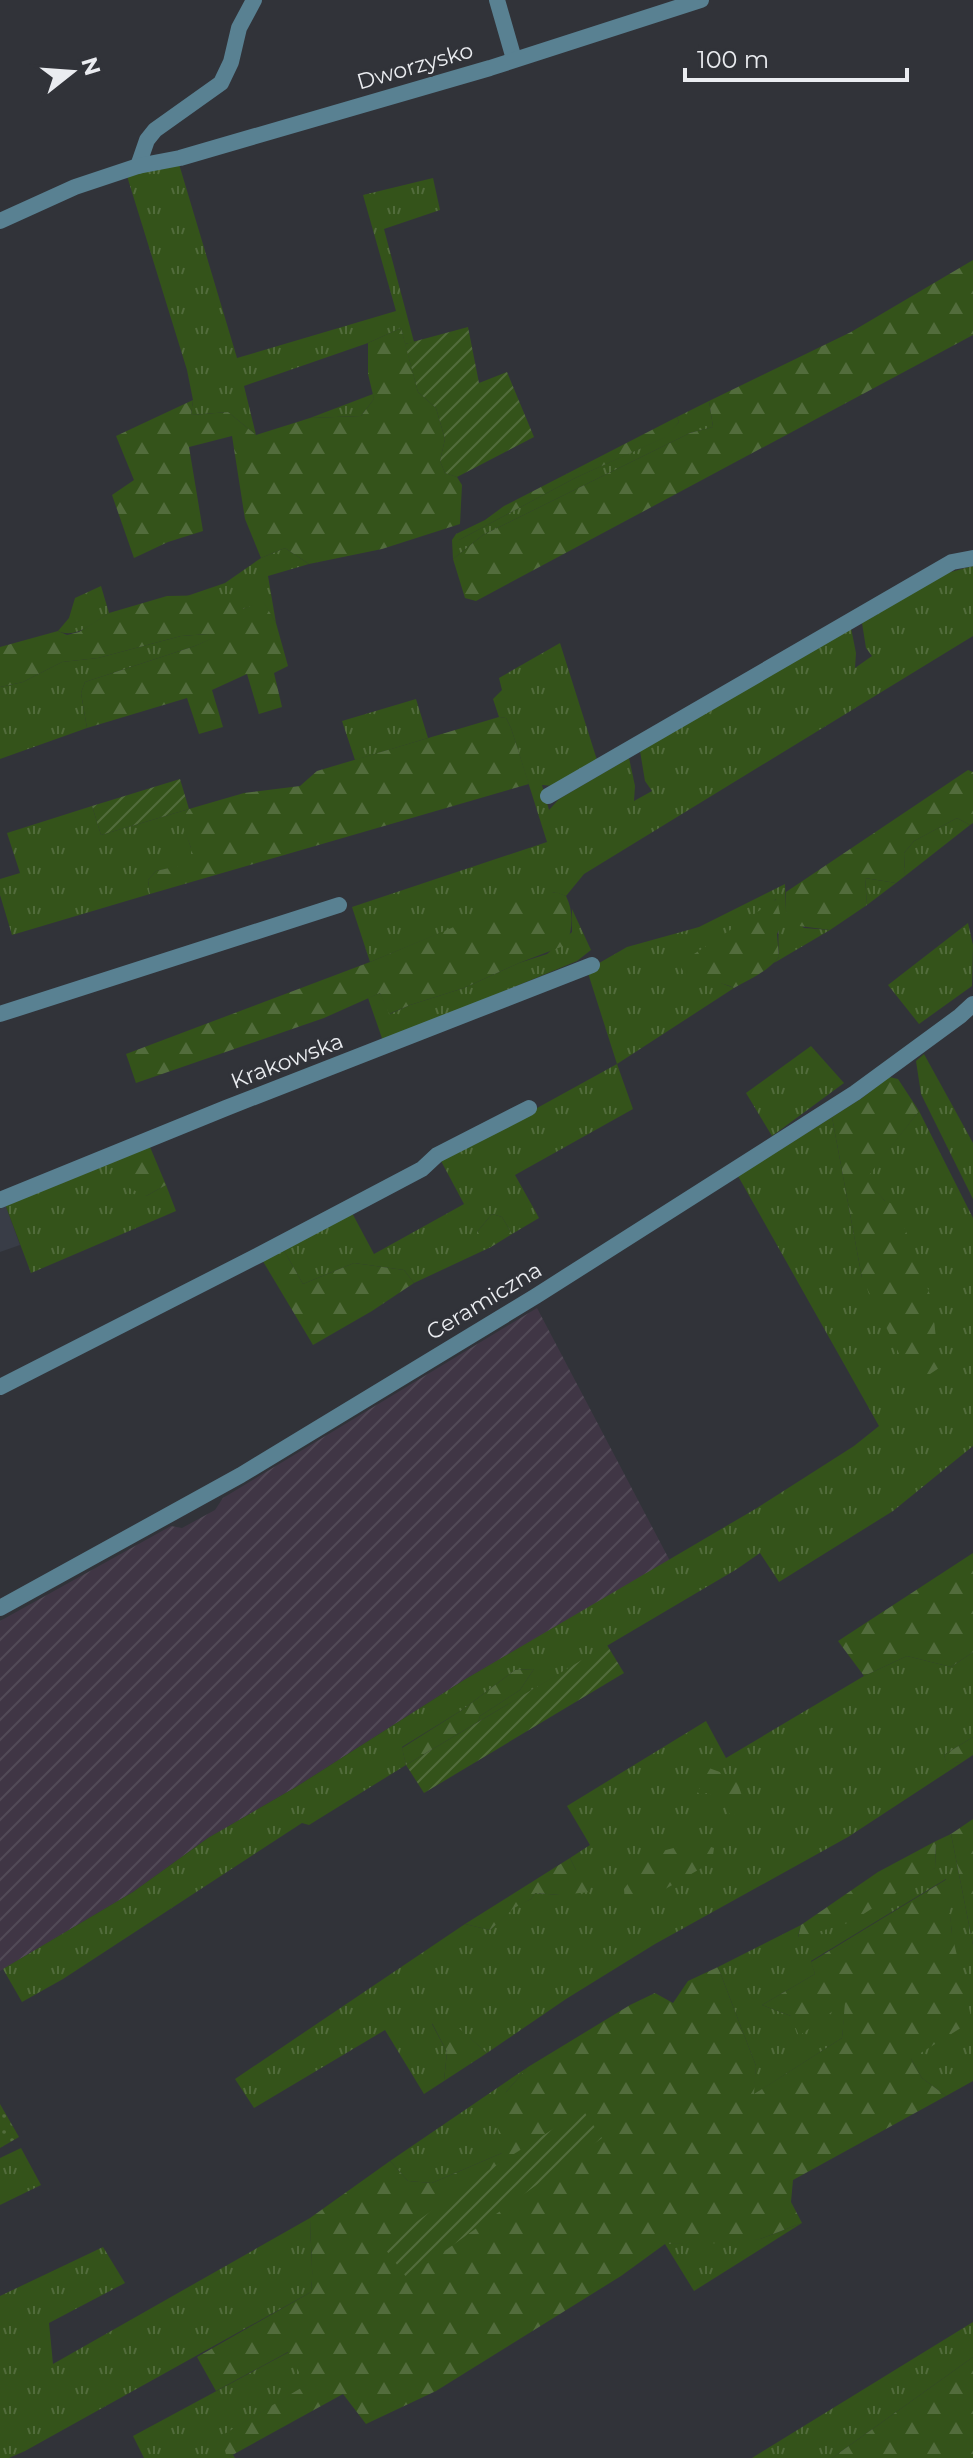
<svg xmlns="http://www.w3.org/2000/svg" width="973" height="2458" font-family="Montserrat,sans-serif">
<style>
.built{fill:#393d47}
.industrial{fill:url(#industrial-furrows)}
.grass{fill:url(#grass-tufts)}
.forest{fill:url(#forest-firs)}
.park{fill:url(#park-dots)}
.garden{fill:url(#garden-furrows)}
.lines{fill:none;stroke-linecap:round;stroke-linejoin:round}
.street{stroke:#598192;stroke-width:16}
.labels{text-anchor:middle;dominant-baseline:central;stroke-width:6;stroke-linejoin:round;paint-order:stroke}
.street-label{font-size:22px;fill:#eaecf0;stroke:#313339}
</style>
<defs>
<pattern id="industrial-furrows" width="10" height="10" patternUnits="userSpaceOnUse" patternTransform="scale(2)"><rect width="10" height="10" fill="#403645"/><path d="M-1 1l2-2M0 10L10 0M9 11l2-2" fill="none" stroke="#524a57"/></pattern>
<pattern id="grass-tufts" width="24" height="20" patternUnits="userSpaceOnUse" patternTransform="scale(2)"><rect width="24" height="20" fill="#34531a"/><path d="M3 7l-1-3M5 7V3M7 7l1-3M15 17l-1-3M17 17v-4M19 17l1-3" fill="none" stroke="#526c3c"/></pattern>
<pattern id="forest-firs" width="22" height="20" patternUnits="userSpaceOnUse" patternTransform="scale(2)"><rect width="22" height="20" fill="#34531a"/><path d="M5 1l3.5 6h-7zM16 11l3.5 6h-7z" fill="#526c3c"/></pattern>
<pattern id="park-dots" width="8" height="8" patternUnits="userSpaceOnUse" patternTransform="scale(2)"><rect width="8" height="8" fill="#34531a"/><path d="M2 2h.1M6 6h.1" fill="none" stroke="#526c3c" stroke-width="1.8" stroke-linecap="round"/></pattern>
<pattern id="garden-furrows" width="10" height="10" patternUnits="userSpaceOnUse" patternTransform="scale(2)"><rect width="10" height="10" fill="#34531a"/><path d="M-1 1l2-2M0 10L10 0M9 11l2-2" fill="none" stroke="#526c3c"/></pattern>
</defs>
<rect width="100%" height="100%" fill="#313339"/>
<!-- built -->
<path class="built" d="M5 1204 20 1245 0 1252V1206Z"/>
<!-- industrial -->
<path class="industrial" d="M537 1308 670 1561 464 1680 296 1787 208 1838 133 1892 0 1971V1621L171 1526 182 1528 215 1510 223 1498Z"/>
<!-- grass -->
<g class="grass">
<path d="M179 164 237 358 396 311 363 195 433 178 440 210 384 229 414 342 405 344 401 328 368 343 244 386 256 435 228 412 191 415 193 400 187 370 127 176Z"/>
<path d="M373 394 374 399 361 416 310 418Z"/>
<path d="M709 401 713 427 690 433 483 535 453 559 452 540H459L575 478 665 437 679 422 677 417Z"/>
<path d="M285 548 309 564 268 576 276 623 263 602 243 609 184 597 225 583 261 558Z"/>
<path d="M973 566V636L584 874 566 896 555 892 438 934 370 962 352 907 547 842 511 728 506 718 499 717 493 699 502 690 499 678 560 643 597 760 554 786 542 785 549 810 559 799 629 758 635 786 634 801 652 791 645 781 640 751 851 628 856 653 855 668 872 656 866 648 862 623 947 573Z"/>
<path d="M101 586 109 613C93 623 76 639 58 631L69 618 75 598Z"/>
<path d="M208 634 211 639 195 646 85 682 81 693 87 728 0 759V687L23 682 62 662 98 658 181 636Z"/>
<path d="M416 699 428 738 355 760 342 721Z"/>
<path d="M92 806 101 835 189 809 182 821 191 848V864L156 871 148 880 150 894 12 935 0 895V879L20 873 7 833Z"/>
<path d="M957 818 970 825 905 876 904 853 914 841Z"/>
<path d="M865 878 896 883 867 905Z"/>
<path d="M785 884 786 911 804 928 830 930 774 963 779 957C777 936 781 918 776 899L713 980 734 988 617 1064 633 1109 515 1175 539 1218 512 1234 502 1217 492 1214 477 1232V1247H491L414 1283 404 1270 354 1263 303 1284 282 1247 351 1211 374 1254 464 1204 441 1161 617 1064 587 970 627 947 699 927Z"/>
<path d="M572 909 591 950 577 961 383 1041 368 998 380 993 390 1014 410 1005 464 988 519 963 547 954 572 932Z"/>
<path d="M968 923 973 945 972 986 919 1024 888 985Z"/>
<path d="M811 1046 844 1083 772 1136 746 1093Z"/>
<path d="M924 1054 973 1143V1199L921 1094 916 1061Z"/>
<path d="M919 1111 973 1218V1446L893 1511 779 1582 760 1553 737 1569 478 1722 480 1716 520 1690 534 1669 515 1670 462 1710 402 1747 406 1765 309 1825 302 1823 63 1979 22 2002 3 1969 133 1892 208 1838 296 1787 464 1680 757 1508 854 1446 879 1426 738 1176 832 1117 862 1278 885 1201 865 1179Z"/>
<path d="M122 1158 146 1196 166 1185 176 1211 31 1273 5 1204Z"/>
<path d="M973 1652V1737L944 1755 946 1761 961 1763 848 1837 655 1944 566 1999 487 2053 444 2016 432 2024 447 2052 444 2081 424 2094 385 2030 254 2108 235 2079 465 1924 490 1930 514 1907 531 1899 535 1893 560 1895 576 1870 570 1858 590 1845 567 1806 706 1721 726 1758 864 1676 907 1656 951 1667Z"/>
<path d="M951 1834 973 1945V2081L946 2096 922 2078 911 2059 952 1934 946 1879 811 1961 815 1974 762 2005 791 2016 846 2001 842 2038 753 2095 756 2066 718 1967 801 1925 798 1937 935 1868 936 1841Z"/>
<path d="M528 2067 506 2092 502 2153 432 2183 408 2181 390 2161Z"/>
<path d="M21 2148 41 2185 0 2205V2158Z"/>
<path d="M310 2218C310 2243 314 2268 311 2292L25 2451 9 2458H0V2296L103 2247 125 2283 49 2323 53 2364Z"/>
<path d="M802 2223 694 2291 665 2244 760 2239Z"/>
<path d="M973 2322V2357L832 2458H752Z"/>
<path d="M289 2352 307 2385 222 2436 228 2457 233 2455 235 2458H144L133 2436Z"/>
</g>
<!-- forest -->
<g class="forest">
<path d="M973 260V335L476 601 465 598 453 559 483 535 690 433 713 427 709 401 851 332Z"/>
<path d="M401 328 418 392 436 408 445 439 440 461 445 473 457 477 462 485 460 524 382 549 309 564 285 548 261 558 245 519 232 436 189 447 203 531 168 542 134 558 112 495 134 480 116 436 193 400 191 415 228 412 256 435 310 418 361 416 374 399 368 374V343Z"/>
<path d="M677 417 679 422 666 437 575 478 459 540H452L456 534 485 520 504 506Z"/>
<path d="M219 595 234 600 243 609 263 601 276 623 288 666 274 673 282 707 259 714 247 674 212 690 223 727 199 734 187 698 87 728 81 693 85 682 195 646 210 639 208 634 181 636 98 658 62 662 23 682 0 687V647L58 631 67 635 79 632 109 613 167 596Z"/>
<path d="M499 717 506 718 511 728 529 784 150 894 148 880 156 871 191 863V848L181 821 189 809 244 793 300 786 317 771Z"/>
<path d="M968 770 973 772V823L970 825 957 818 914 841 904 853 905 876 896 883 865 878 867 905 830 930 792 925 786 911V892Z"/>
<path d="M556 892 566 896C574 913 573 928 566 945L519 963 464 988 410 1005 389 1014 380 993 324 1018 136 1083 126 1054 370 962 523 898Z"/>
<path d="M777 899 781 919V926L777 934 779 957C767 972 750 979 734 988 707 974 695 995 679 964Z"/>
<path d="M889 1077 898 1079 919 1111 866 1179 885 1201 896 1205 932 1300 939 1368 921 1380 911 1378 862 1278 832 1117 862 1098Z"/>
<path d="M150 1147 166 1185 146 1196 125 1186 117 1173 122 1158Z"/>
<path d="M492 1214 502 1217 512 1234 491 1247H477V1232Z"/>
<path d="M282 1247 303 1284 354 1263 404 1270 414 1283 372 1311 313 1345 261 1258Z"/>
<path d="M973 1553V1652L951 1667 907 1656 864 1676 838 1641Z"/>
<path d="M534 1669 520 1690 480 1716 478 1722 406 1765 402 1748 462 1710 515 1670Z"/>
<path d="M973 1737V1755L961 1763 946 1762 944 1755Z"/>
<path d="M709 1768 736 1778 748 1814 730 1815 722 1799 707 1793 696 1796Z"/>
<path d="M973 1819V1945L951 1834Z"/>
<path d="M936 1841 935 1868 851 1922 798 1938 801 1925 878 1872Z"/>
<path d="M696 1842 714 1848 712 1862 641 1903H625L624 1889 632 1878 630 1862 651 1854Z"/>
<path d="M570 1858 576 1870 587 1877 590 1892 560 1895 535 1893 531 1899 514 1908 490 1930 465 1924Z"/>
<path d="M947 1879 952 1934 972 2021 911 2059 922 2078 946 2096 793 2180 791 2202 802 2223 760 2239 735 2243 665 2244 621 2276 436 2391 366 2424 343 2394 227 2458 221 2436 306 2385 288 2352 216 2391 197 2357 311 2292C314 2268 310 2243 310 2218L390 2161 408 2181 432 2183 502 2153 495 2112 506 2092 528 2067 630 2005 655 1993 673 2003 688 1981 718 1967 756 2066 754 2094 842 2038 845 2002 799 2036 791 2016 762 2005 815 1974 811 1962Z"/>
<path d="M444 2015 487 2053 444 2081 447 2052 432 2023Z"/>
<path d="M973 2357V2458H832Z"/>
</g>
<!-- park -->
<path class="park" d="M0 2104 19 2137 0 2148Z"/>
<!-- garden -->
<g class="garden">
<path d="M468 327 479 383 507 372 534 437 457 477 445 473 440 461 445 439 436 408 418 392 405 344Z"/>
<path d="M180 779 189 809 101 835 92 806Z"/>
<path d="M607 1645 624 1673 424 1793 406 1765Z"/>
<path d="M583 2110 602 2138 407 2278 383 2246 481 2175Z"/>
</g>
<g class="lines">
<!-- street -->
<g class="street">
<path d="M497 0 514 59"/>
<path d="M138 166 147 140 155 130 221 83 231 62 239 28 254 0"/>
<path d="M0 221 75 187 138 166 180 158 490 68 701 0"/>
<path d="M548 796 952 562 973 558"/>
<path d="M0 1014 339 905"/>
<path d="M0 1200 226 1108 592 965"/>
<path d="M0 1387 261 1254 422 1169 437 1155 529 1108"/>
<path d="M0 1608 241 1475 536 1296 855 1093 960 1016 973 1004"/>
</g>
</g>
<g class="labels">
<!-- street labels -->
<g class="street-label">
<text transform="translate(415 66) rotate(-16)">Dworzysko</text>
<text transform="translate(287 1061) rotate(-21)">Krakowska</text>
<text transform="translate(484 1301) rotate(-31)">Ceramiczna</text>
</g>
</g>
<!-- north arrow -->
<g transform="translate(72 72) rotate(73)" stroke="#313339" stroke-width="6" paint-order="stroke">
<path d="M0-6L14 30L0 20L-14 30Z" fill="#eaecf0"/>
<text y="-12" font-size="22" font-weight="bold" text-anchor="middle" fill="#eaecf0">N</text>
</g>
<!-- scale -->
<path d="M685 68v12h222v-12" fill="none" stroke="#eaecf0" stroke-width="4"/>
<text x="697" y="68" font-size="24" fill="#eaecf0" stroke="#313339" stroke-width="6" paint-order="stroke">100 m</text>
</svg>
